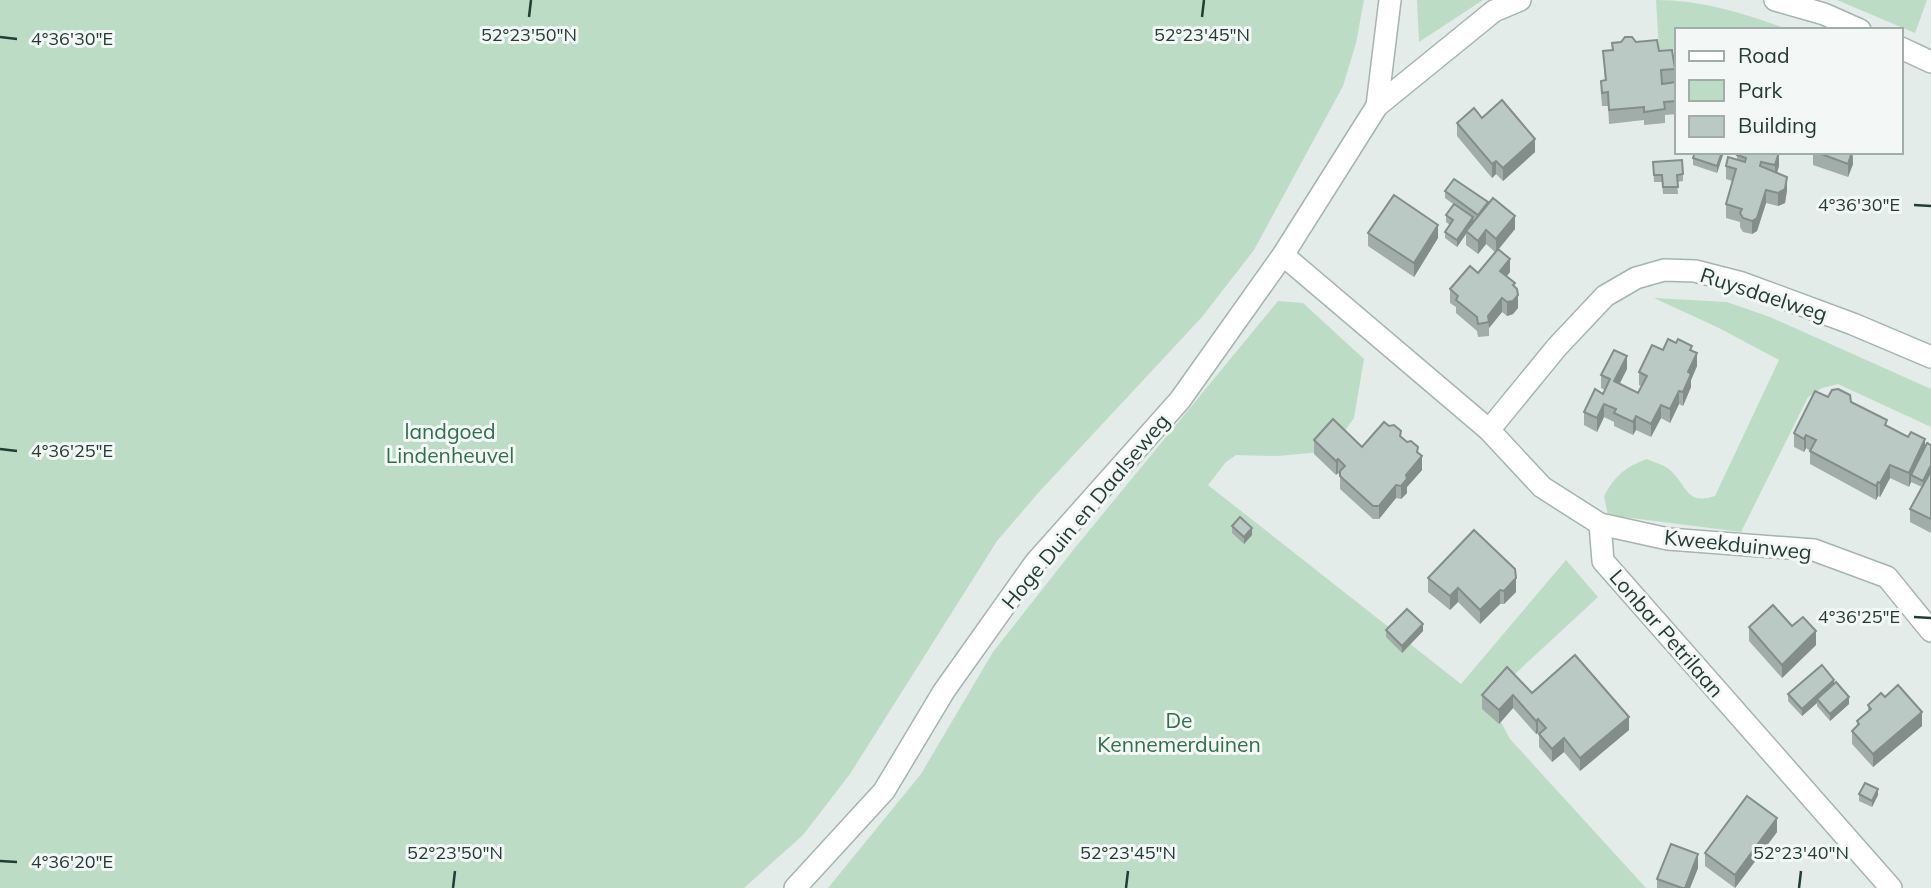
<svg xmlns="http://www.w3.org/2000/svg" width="1931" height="888" font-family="Mulish,sans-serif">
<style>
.green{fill:#bddcc6}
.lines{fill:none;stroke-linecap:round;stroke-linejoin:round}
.street-casing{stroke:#a6b4af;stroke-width:24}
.street{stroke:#fff;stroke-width:21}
.wall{fill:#a1ada9}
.shaded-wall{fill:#838d89}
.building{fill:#bbc9c4;stroke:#838d89;stroke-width:2}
.ticks{fill:none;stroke:#243c36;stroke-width:2.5}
.labels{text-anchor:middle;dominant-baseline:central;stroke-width:6;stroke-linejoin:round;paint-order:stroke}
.street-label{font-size:21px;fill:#243c36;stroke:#f3f8f6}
.park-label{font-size:21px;fill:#30704a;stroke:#f3f8f6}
.ticks-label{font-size:18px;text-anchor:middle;fill:#243c36;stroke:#f3f8f6;stroke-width:6;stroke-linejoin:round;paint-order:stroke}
</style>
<rect width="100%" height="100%" fill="#e3ece8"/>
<!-- green -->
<g class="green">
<path d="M0 0H1364L1356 43 1343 86 1254 250 1202 317 1039 492 997 541 850 774 803 835 744 888H0Z"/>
<path d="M1417 0H1483L1419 42Z"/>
<path d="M1656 0C1701 0 1748 14 1789 30H1677V51L1659 50Z"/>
<path d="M1837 0H1927L1915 33Z"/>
<path d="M1654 298 1727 302 1770 317 1931 389V427L1838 384 1822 388 1808 397 1741 532 1608 515 1604 496C1615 476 1625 467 1647 459 1655 463 1666 465 1672 472 1688 488 1687 505 1715 496L1779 360 1719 328Z"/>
<path d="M1278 301 1303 303 1364 359 1354 418 1339 439 1321 452 1277 456 1236 455 1226 462 1208 485 1461 684 1566 560 1598 597 1502 686 1501 722 1510 739 1646 888H828L921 774 993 652 1074 549Z"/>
</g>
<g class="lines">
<defs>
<g id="street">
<path d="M1775 0 1824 14 1860 30"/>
<path d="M1901 48 1931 62"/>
<path d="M1377 106 1390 0"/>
<path d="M1283 255 1489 430 1542 487 1600 524 1668 539 1814 550 1887 577 1931 631"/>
<path d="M1489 430 1557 347 1605 296 1636 278 1664 270 1695 271 1742 283 1853 324 1931 357"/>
<path d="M1600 524 1603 561 1891 888"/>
<path d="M795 888 884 791 944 691 1035 563 1180 400 1283 255 1377 106 1494 11 1520 0"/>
</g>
</defs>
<!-- street casing -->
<use href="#street" class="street-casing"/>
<!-- street -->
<use href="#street" class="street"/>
</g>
<!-- wall -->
<g class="wall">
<path d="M1636 42 1659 51 1675 69V82L1677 90V114L1665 115V123L1644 125V120L1609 124 1608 106H1602L1601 94V81L1605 80 1603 51 1612 50Z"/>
<path d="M1482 118 1535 152 1503 181 1496 174 1492 178 1457 136V123Z"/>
<path d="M1695 152H1724L1717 173 1693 165V158Z"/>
<path d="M1813 152H1853V164L1848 177 1813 165Z"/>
<path d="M1737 155 1779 166 1777 173 1787 190 1785 203 1778 206 1766 203 1757 231 1752 234 1743 232 1740 227V222L1726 218V204L1732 181 1726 179V166L1737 159Z"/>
<path d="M1653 162 1683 174V181L1677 182 1678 194H1663L1662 182H1654Z"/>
<path d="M1445 191 1488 204 1515 229 1499 249 1510 272 1507 276 1515 287 1518 308 1513 314 1507 316 1502 312 1489 328V336L1478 337 1477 331 1456 313V307L1450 303V289L1478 273 1495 252 1486 244 1478 254 1466 245V234L1457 247 1445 238V232L1450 225 1446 222V215L1456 206 1445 198Z"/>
<path d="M1368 233 1438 238 1414 277 1368 246Z"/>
<path d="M1663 350 1692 351 1697 366 1691 380V387L1683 406 1679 404 1670 423 1661 418 1651 437 1636 430 1633 435 1614 426V422L1604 417 1597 432 1584 425V412L1603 394 1605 390 1601 388V375L1627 369 1619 384 1638 393 1642 387 1639 385V372Z"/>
<path d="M1851 402 1887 427 1925 447 1931 445V533L1910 522V509L1922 487 1911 482 1909 487 1890 478 1880 497 1878 496 1876 500 1810 464V451L1806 448 1804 452 1794 447V433Z"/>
<path d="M1401 437 1418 453 1422 470 1407 487V493L1401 499 1396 498 1379 519H1373L1340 489V476L1338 473 1336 475 1314 454V440L1362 447Z"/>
<path d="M1232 526 1252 535 1244 544 1232 533Z"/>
<path d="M1428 578 1516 592 1504 604H1500L1480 624 1458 602 1450 610 1428 592Z"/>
<path d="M1792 626 1816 645 1782 678 1749 641V627Z"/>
<path d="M1386 630 1423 631 1402 653 1386 637Z"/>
<path d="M1834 684 1849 704 1830 721 1817 706V703L1802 716 1788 701V694Z"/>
<path d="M1532 693 1629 730 1580 771 1564 752 1552 762 1539 747V734L1538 733 1536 734 1513 708 1499 724 1482 709V695Z"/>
<path d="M1885 697 1922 726 1873 767 1852 744V731L1857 726V721L1868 712V705Z"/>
<path d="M1859 794 1878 795 1872 807 1859 801Z"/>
<path d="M1777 832 1735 888 1705 866V853Z"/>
<path d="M1698 868 1690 888H1657V879Z"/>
</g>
<!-- shaded-wall -->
<g class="shaded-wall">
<path d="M1535 139V152L1503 181V168Z"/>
<path d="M1722 152H1724L1717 173V166Z"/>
<path d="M1779 152V166L1775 179V165Z"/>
<path d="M1852 152 1853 164 1848 177V164Z"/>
<path d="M1496 161V174L1492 178V164Z"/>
<path d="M1787 177V190L1785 203 1778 206V193Z"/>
<path d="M1766 190V203L1757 231 1752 234V221Z"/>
<path d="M1515 216V229L1496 252V239Z"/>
<path d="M1473 217V224L1466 231V234L1457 247V240Z"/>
<path d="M1438 225V238L1414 277V263Z"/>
<path d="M1486 230V244L1478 254V241Z"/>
<path d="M1510 259V272L1500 284V271Z"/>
<path d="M1518 295V308L1513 314 1507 316V302Z"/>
<path d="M1502 298V312L1489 328 1488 316Z"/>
<path d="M1697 353V366L1691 380V387L1683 406V392L1688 372Z"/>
<path d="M1627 356V369L1614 395V381Z"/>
<path d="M1679 391V404L1670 423V409Z"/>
<path d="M1604 404V417L1597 432V418Z"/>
<path d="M1661 405V418L1651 437V424Z"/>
<path d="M1636 416V430L1633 435V422Z"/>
<path d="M1806 435V448L1804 452V439Z"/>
<path d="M1925 439V453L1911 475V482L1909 487V473Z"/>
<path d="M1418 447V461L1422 456V470L1407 487V493L1401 499V486L1417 452Z"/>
<path d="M1338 459V473L1336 475V461Z"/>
<path d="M1890 465V478L1880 497V483Z"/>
<path d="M1931 465V472L1923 488V481Z"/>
<path d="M1878 482V496L1876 500V486Z"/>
<path d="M1396 485V498L1379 519V506Z"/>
<path d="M1252 528V535L1244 544V537Z"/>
<path d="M1516 578V592L1504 604V591Z"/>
<path d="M1458 588V602L1450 610V596Z"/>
<path d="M1500 590V604L1480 624V610Z"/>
<path d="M1423 624V631L1402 653V646Z"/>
<path d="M1816 631V645L1782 678V665Z"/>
<path d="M1834 680V687L1817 699V703L1802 716V709Z"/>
<path d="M1513 695V708L1499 724V710Z"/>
<path d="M1849 697V704L1830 721V714Z"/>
<path d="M1922 712V726L1873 767V754Z"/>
<path d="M1629 717V730L1580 771V758Z"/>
<path d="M1538 719V733L1536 734V721Z"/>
<path d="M1564 738V752L1552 762V749Z"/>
<path d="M1878 789V795L1872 807V801Z"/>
<path d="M1777 818V832L1735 888V875Z"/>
<path d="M1698 854V868L1690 888H1685Z"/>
</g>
<!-- building -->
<g class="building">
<path d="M1625 37H1632L1636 42 1657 40 1659 51 1672 50 1675 69 1661 70 1662 84 1676 82 1677 101 1664 102 1665 109 1644 112V107L1609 110 1608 92 1602 93 1601 81 1606 80 1603 51 1613 50 1612 43 1621 42Z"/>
<path d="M1502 100 1535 139 1503 168 1496 161 1492 164 1457 123 1474 108 1482 118Z"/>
<path d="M1695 152H1722L1717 166 1693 158Z"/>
<path d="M1738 152H1779L1775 165 1761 162 1760 166 1787 177 1785 189 1778 193 1766 190 1757 218 1752 221 1743 218 1740 213 1742 209 1726 204 1736 169 1726 166 1728 157 1745 162 1746 158 1737 155Z"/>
<path d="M1816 152H1852L1848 164Z"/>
<path d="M1682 160 1683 174 1677 175 1678 187H1663L1662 175H1654L1653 162Z"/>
<path d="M1454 179 1488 202 1478 215 1445 191Z"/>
<path d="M1394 195 1438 225 1414 263 1368 233Z"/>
<path d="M1493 198 1515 216 1496 239 1486 230 1478 241 1466 231Z"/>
<path d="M1454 204 1473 217 1457 240 1445 232 1453 220 1446 215Z"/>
<path d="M1498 249 1510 259 1500 271 1515 283 1513 285 1517 289 1518 295 1513 301 1507 302 1502 298 1488 316 1489 322 1478 324 1477 317 1456 300 1458 296 1450 289 1470 266 1478 273Z"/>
<path d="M1668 339 1676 343 1678 339 1692 346 1690 350 1697 353 1688 372 1691 374 1683 392 1679 391 1670 409 1661 405 1651 424 1636 416 1633 422 1614 413 1616 409 1604 404 1597 418 1584 412 1595 389 1603 394 1610 379 1601 375 1614 350 1627 356 1614 381 1638 393 1647 376 1639 372 1652 345 1663 350Z"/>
<path d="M1838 389 1850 395 1851 402 1887 420 1885 425 1908 437 1911 432 1925 439 1909 473 1890 465 1880 483 1878 482 1876 486 1810 451 1816 440 1806 435 1804 439 1794 433 1815 391 1828 397 1832 390Z"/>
<path d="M1333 419 1362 447 1384 422 1389 426 1394 425 1401 431 1400 436 1407 442 1411 441 1418 447 1417 452 1422 456 1406 475 1407 479 1401 486 1396 485 1379 506H1373L1340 476V471L1345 466 1338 459 1336 461 1314 440Z"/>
<path d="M1927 443 1931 445V465L1923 481 1911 475Z"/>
<path d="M1931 471V519L1910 509Z"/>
<path d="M1240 517 1252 528 1244 537 1232 526Z"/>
<path d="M1474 530 1515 569 1516 578 1504 591 1500 590 1480 610 1458 588 1450 596 1428 578Z"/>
<path d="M1773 605 1792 626 1803 617 1816 631 1782 665 1749 627Z"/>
<path d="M1407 609 1423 624 1402 646 1386 630Z"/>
<path d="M1575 655 1629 717 1580 758 1564 738 1552 749 1539 734 1546 728 1538 719 1536 721 1513 695 1499 710 1482 695 1507 667 1532 693Z"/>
<path d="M1822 665 1834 680 1802 709 1788 694Z"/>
<path d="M1836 682 1849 697 1830 714 1817 699Z"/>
<path d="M1898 685 1922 712 1873 754 1852 731 1859 724 1857 721 1871 709 1868 705 1881 693 1885 697Z"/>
<path d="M1865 783 1878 789 1872 801 1859 794Z"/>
<path d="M1747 796 1777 818 1735 875 1705 853Z"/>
<path d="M1671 844 1698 854 1685 888H1682L1657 879Z"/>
</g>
<!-- ticks -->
<path class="ticks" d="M529 17 531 0M1202 17 1204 0M0 37 17 39M1914 205 1931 206M0 449 17 451M1914 617 1931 618M0 861 17 862M453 888 455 871M1126 888 1128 871M1799 888 1801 871"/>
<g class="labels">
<!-- street labels -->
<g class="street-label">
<text transform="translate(1764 294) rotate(18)">Ruysdaelweg</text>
<text transform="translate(1085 511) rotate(-50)">Hoge Duin en Daalseweg</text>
<text transform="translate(1738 544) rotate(6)">Kweekduinweg</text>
<text transform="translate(1667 633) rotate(49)">Lonbar Petrilaan</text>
</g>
<!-- park labels -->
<g class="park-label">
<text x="450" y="431">landgoed<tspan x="450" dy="24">Lindenheuvel</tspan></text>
<text x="1179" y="720">De<tspan x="1179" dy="24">Kennemerduinen</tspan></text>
</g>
</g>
<g class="ticks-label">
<text x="529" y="41">52°23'50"N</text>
<text x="1202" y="41">52°23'45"N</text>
<text x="72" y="45">4°36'30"E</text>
<text x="1859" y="211">4°36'30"E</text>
<text x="72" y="457">4°36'25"E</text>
<text x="1859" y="623">4°36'25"E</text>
<text x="455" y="859">52°23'50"N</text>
<text x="1128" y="859">52°23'45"N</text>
<text x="1801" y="859">52°23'40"N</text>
<text x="72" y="868">4°36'20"E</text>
</g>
<!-- legend -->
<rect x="1675" y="28" width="228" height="126" fill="#f3f8f6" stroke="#a0ada9" stroke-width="2"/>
<rect x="1689" y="51" width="35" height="10" fill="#ffffff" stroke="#a0ada9" stroke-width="2"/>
<text x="1738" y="63" font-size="21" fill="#243c36">Road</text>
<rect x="1689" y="80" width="35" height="21" fill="#bddcc6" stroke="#a0ada9" stroke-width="2"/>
<text x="1738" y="98" font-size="21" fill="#243c36">Park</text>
<rect x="1689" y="116" width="35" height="21" fill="#bbc9c4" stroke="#a0ada9" stroke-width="2"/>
<text x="1738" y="133" font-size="21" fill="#243c36">Building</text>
</svg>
